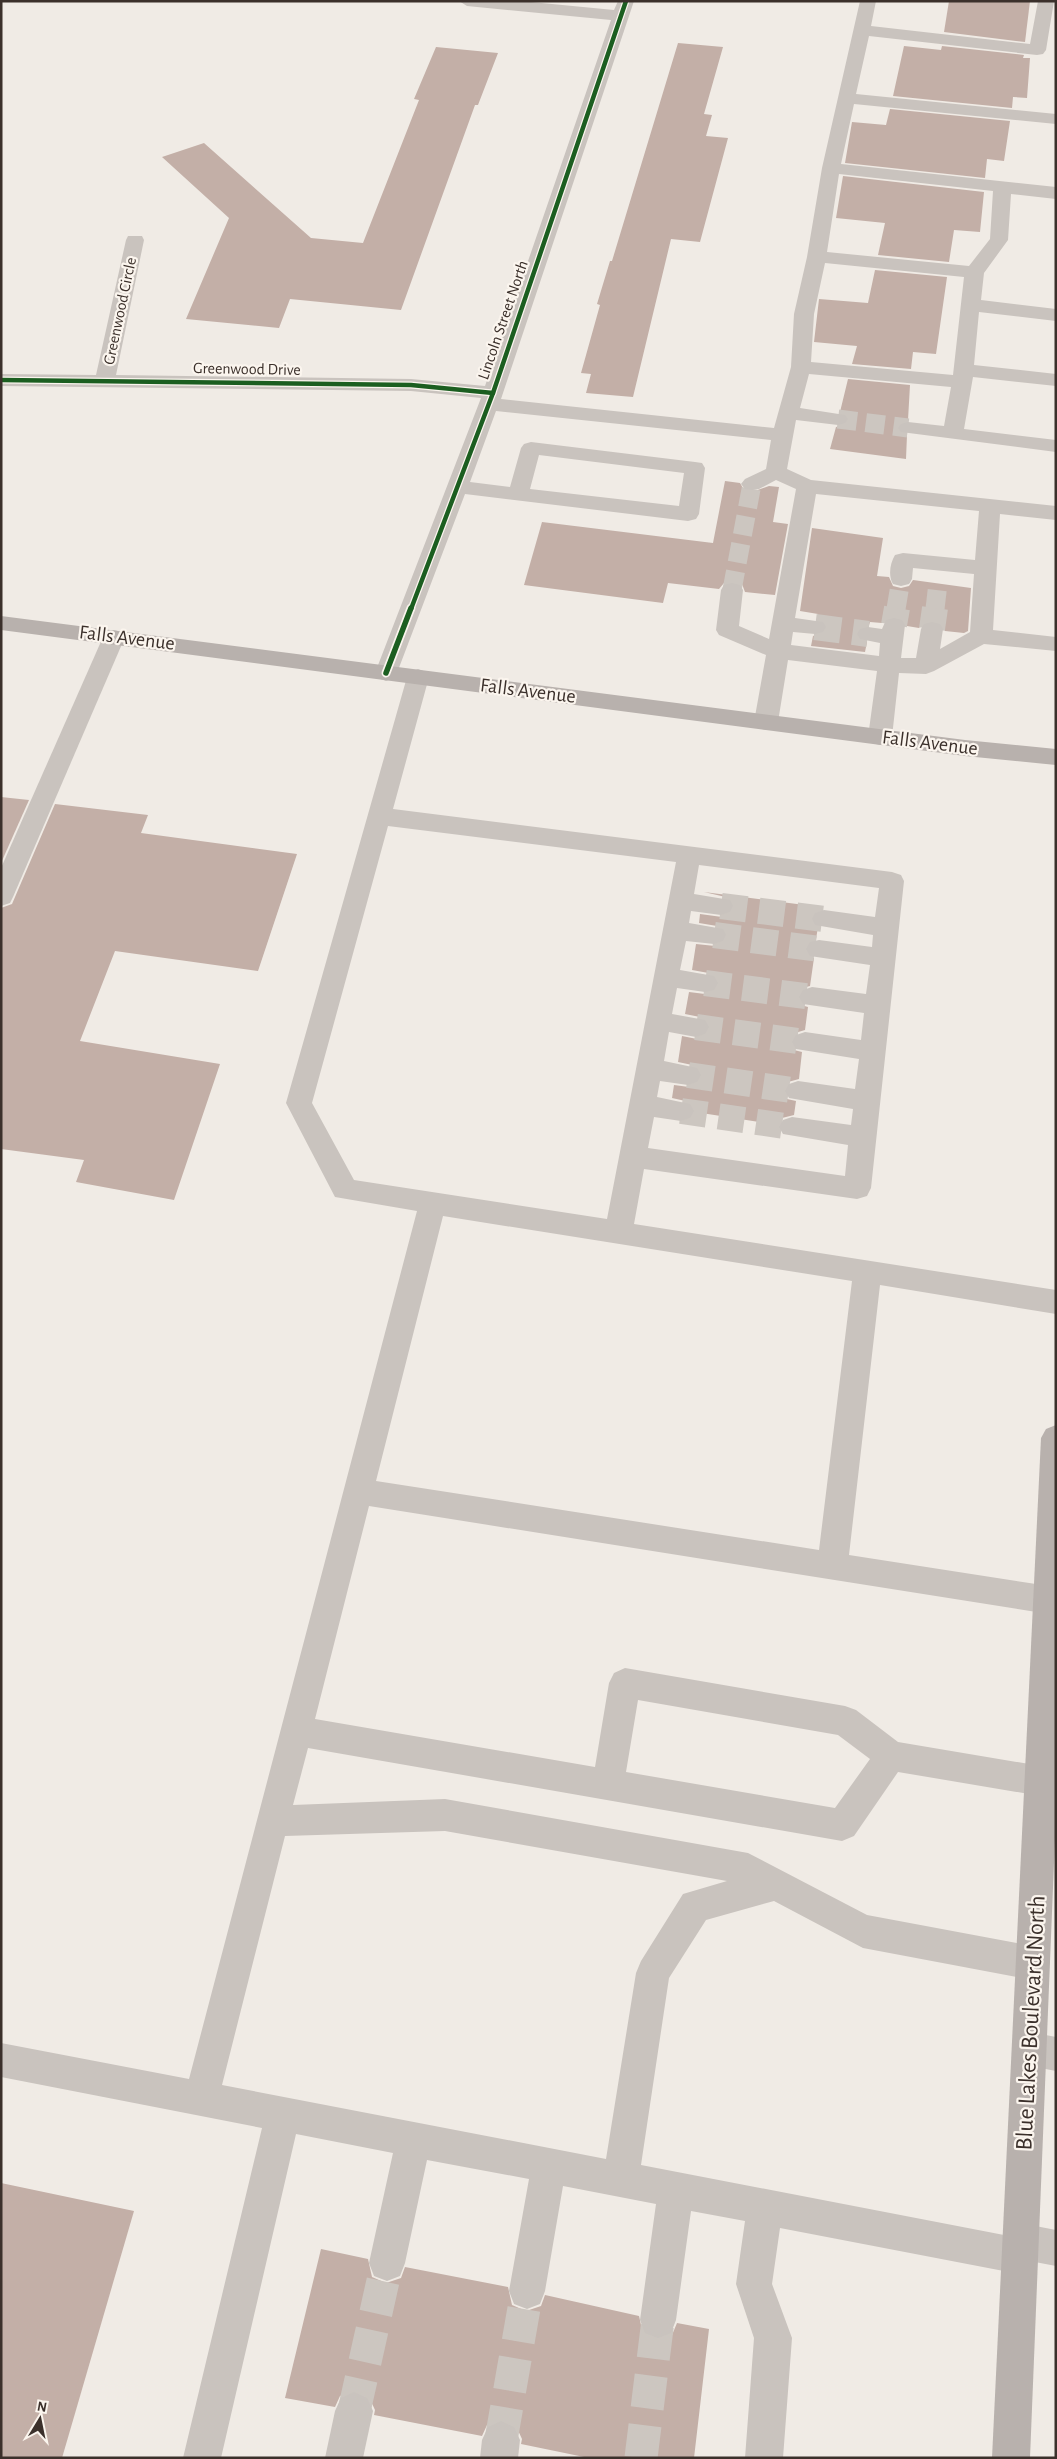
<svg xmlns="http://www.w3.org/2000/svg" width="1057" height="2459" font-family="'Alegreya Sans',sans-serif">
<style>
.building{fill:#c3afa7}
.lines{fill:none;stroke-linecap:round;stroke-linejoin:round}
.minor-tunnel-far2{stroke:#ccc6c0;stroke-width:19;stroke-dasharray:19 9;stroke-linecap:butt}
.minor-tunnel-far1{stroke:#ccc6c0;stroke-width:26;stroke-dasharray:26 12;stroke-linecap:butt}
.minor-tunnel{stroke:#ccc6c0;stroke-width:33;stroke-dasharray:33 17;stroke-linecap:butt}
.minor{fill:#c9c3be;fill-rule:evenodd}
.major{fill:#b8b1ad;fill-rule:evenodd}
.cycleway-far1-casing{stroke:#fbf5ee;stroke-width:7}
.cycleway-casing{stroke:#fbf5ee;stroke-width:9}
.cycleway-far1{stroke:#1b5e20;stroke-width:4.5}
.cycleway{stroke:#1b5e20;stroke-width:5.5}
.labels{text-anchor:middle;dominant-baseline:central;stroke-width:4.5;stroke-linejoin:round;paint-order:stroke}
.far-street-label{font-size:16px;fill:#3b302b;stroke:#fbf5ee}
.street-label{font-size:20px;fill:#3b302b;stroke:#fbf5ee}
.near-street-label{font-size:24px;fill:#3b302b;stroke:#fbf5ee}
</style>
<rect width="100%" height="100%" fill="#f0ebe5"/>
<!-- building -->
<g class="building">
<path d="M949 1H1030L1025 42 944 32Z"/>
<path d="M678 43 723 47 704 114 712 115 706 136 728 138 700 242 671 239 633 397 586 393 591 374 581 373 600 305 597 304 610 261H612Z"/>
<path d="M904 46 941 50 942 46 1024 55 1023 58H1030L1027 98 1013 97 1012 108 893 96Z"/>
<path d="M436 47 498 53 478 105H475L401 310 290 299 279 328 186 319 229 218 162 157 204 143 311 238 363 243 419 100 414 99Z"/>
<path d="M890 109 1010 121 1004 161 987 159 985 178 845 163 852 122 886 125Z"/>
<path d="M843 176 984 192 980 232 954 230 949 262 878 255 885 223 836 218Z"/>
<path d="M875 270 947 277 936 354 913 352 911 369 852 364 857 346 814 342 819 299 868 303Z"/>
<path d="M848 379 910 385 908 420 900 422 896 428 900 433 907 435 906 459 830 449 836 427 846 425 850 419 846 414 840 412Z"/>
<path d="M725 481 740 483 744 490 752 492 769 486 779 487 773 522 788 524 775 595 745 592 742 584 732 581 724 583 719 589 668 583 663 603 524 585 542 522 713 543Z"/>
<path d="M812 528 883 538 877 576 889 577 893 586 901 588 909 586 913 580 971 588 968 631 964 633 945 631 942 623 932 620 924 622 919 628 907 626 904 619 894 616 886 618 882 623 870 622 869 625 858 628 855 635 860 641 867 642 865 652 811 646 813 636 823 634 828 628 825 621 817 619 818 614 800 611Z"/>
<path d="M1 797 29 800 1 863Z"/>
<path d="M55 804 148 815 141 833 297 854 258 971 115 951 80 1041 220 1064 174 1200 76 1182 84 1160 1 1149V908L12 904Z"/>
<path d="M704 892 820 907 813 912 810 918 813 926 818 927 816 939 808 941 804 948 808 957 814 958 810 986 802 988 797 996 801 1005 808 1007 805 1030 795 1033 790 1041 794 1050 802 1052 799 1079 788 1082 783 1090 787 1099 796 1101 794 1115 782 1118 778 1125 695 1112 690 1102 672 1098 674 1085 689 1087 698 1084 703 1076 697 1066 678 1062 682 1036 697 1039 706 1036 711 1028 705 1018 685 1014 689 992 705 994 714 992 720 984 714 974 692 970 696 944 715 946 724 943 728 936 723 927 699 923 700 914 722 917 731 914 735 907 730 898Z"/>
<path d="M1 2183 134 2211 62 2458H1Z"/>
<path d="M321 2249 368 2259 372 2277 386 2283 401 2278 405 2267 508 2287 512 2305 526 2311 541 2306 545 2295 639 2316 643 2334 657 2340 672 2335 677 2323 709 2329 694 2458H589L521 2444 522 2439 516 2426 502 2419 487 2425 482 2436 374 2415 375 2410 369 2397 355 2390 340 2396 335 2407 285 2398Z"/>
</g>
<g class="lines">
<!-- minor-tunnel-far2 -->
<g class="minor-tunnel-far2">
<path d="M838 419 908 428"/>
<path d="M732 590 752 484"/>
<path d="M896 609 901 579"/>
<path d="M935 609 938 583"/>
</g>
<!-- minor-tunnel-far1 -->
<g class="minor-tunnel-far1">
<path d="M894 625 897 608"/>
<path d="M815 627 868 634"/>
<path d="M932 629 935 608"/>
<path d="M721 906 824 919"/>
<path d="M714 935 819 949"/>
<path d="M705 983 812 997"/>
<path d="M696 1027 805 1042"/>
<path d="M688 1075 798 1091"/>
<path d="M681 1111 792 1127"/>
</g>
<!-- minor-tunnel -->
<g class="minor-tunnel">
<path d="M354 2411 387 2263"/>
<path d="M501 2440 527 2291"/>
<path d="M641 2458 658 2320"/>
</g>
<!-- minor -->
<g class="minor">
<path d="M459 1H521L614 10 618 1H634L501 399 774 428 791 367 794 314 807 257 822 168 860 1H876L871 26 1030 44 1038 1H1054L1046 50 1043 54 1037 55 869 36 856 94 1056 114V124L854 104 841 164 1056 187V199L1011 194 1008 240 984 273 981 300 1056 309V321L979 312 974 365 1056 374V386L973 377 964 429 1056 440V452L901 432 898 428 901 424 908 422 944 426 951 387 809 374 800 408 845 415 848 419 845 423 838 425 796 420 787 469 811 480 1056 506V520L1000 514 993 630 1056 637V651L984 644 934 671 926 674 899 673 892 737 888 743 880 745 872 743 868 737 877 671 788 660 778 722 774 728 766 730 758 728 754 722 766 655 719 635 716 630 721 590 724 585 732 583 740 585 743 590 739 626 769 639 796 489 776 480 759 489 752 490 745 489 741 484 745 479 766 469 771 440 496 411 470 482 510 487 521 448 524 444 531 442 695 462 702 463 705 468 699 514 696 519 688 521 465 494 397 673 394 678 386 681 378 678 375 673 481 398 411 391 1 386V374L96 375 126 240 128 236H142L144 240 116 375 411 379 485 386 611 20 467 6ZM839 174 993 191 990 239 969 266 827 252ZM825 263 964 277 953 375 811 362 814 314ZM539 455 684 473 679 506 530 489ZM816 494 979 511 975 560 903 553 895 555C890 563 888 576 893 584L901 586 909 584 912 579 913 568 974 574 970 632 940 649 943 629 940 624 932 622 924 624 921 629 916 658H901L905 625 902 620 894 618 886 620 882 629 868 627 860 629 857 634 860 639 880 643 879 656 791 645 793 632 815 634 823 632 826 627 823 622 795 618Z"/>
<path d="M114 630 122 632 125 637 13 897 10 903 1 906V868L103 637 106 632Z"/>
<path d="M418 669 426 672 429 677 393 809 892 872 901 875 904 881 871 1188 867 1196 857 1199 644 1169 634 1224 1056 1290V1314L880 1285 849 1555 1049 1586 1056 1589V1611L1049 1614 369 1506 315 1719 595 1767 609 1683 614 1673 625 1668 845 1706 856 1710 898 1742 1041 1766 1052 1770 1056 1778 1052 1792 1041 1796 898 1772 854 1836 842 1841 308 1748 293 1805 445 1799 748 1853 867 1915 1033 1946 1045 1951 1050 1963 1045 1975 1033 1980 863 1948 774 1901 706 1920 669 1978 641 2165 1004 2235 1007 2228 1020 2223 1056 2230V2266L1035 2262 1032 2269 1019 2274 780 2228 772 2284 792 2338 783 2458H745L754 2338 736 2284 745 2221 691 2211 676 2320 671 2333 658 2338 645 2333 640 2320 656 2204 563 2186 545 2291 540 2304 527 2309 514 2304 509 2291 529 2179 427 2160 405 2263 400 2276 387 2281 374 2276 369 2263 393 2153 296 2134 221 2458H183L262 2128 1 2077V2043L189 2079 417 1211 335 1197 286 1103 407 677 410 672ZM388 826 676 862 607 1219 354 1180 312 1103ZM699 865 879 888 875 917 824 910 815 913 812 919 815 925 873 935 872 947 819 940 810 942 806 949 810 956 870 965 866 994 812 987 803 990 799 997 803 1004 864 1013 861 1040 805 1032 796 1035 792 1042 796 1049 859 1059 855 1089 798 1081 789 1084 785 1091 789 1098 853 1109 851 1125 792 1117 783 1120 779 1127 783 1134 848 1145 845 1176 648 1148 654 1117 681 1121 690 1118 694 1111 690 1104 657 1097 660 1081 688 1085 697 1082 701 1075 697 1068 664 1061 669 1032 696 1037 705 1034 709 1027 705 1020 672 1014 677 988 705 992 714 990 718 983 714 976 680 970 686 941 714 944 723 941 726 935 723 929 689 923 691 911 721 915 730 912 733 906 730 900 694 894ZM443 1216 852 1281 819 1550 376 1481ZM638 1700 838 1735 870 1759 835 1808 626 1772ZM445 1831 727 1881 683 1894 641 1961 636 1973 606 2159 222 2085 285 1836Z"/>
<path d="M1030 2032 1056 2037V2071L1030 2066 1018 2061 1013 2049 1018 2037Z"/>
<path d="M354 2392 367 2398 373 2411 363 2458H325L335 2411 341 2398Z"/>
<path d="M501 2421 514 2427 520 2440 518 2458H480L482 2440 488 2427Z"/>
</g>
<!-- major -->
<g class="major">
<path d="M1 616 965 740 1056 749V765L965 756 1 630Z"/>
<path d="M1056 1425V1813L1030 2458H992L1041 1438 1046 1429Z"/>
</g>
<defs>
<g id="cycleway-far1">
<path d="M1 380 411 385 493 393"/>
<path d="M411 609 493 393 626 1"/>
</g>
<path id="cycleway" d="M386 673 411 608"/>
</defs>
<!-- cycleway-far1 casing -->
<use href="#cycleway-far1" class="cycleway-far1-casing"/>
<!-- cycleway casing -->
<use href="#cycleway" class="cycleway-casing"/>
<!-- cycleway-far1 -->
<use href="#cycleway-far1" class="cycleway-far1"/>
<!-- cycleway -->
<use href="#cycleway" class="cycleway"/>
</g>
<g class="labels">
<!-- far-street labels -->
<g class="far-street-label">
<text transform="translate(120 311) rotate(-78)">Greenwood Circle</text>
<text transform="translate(503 320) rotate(-71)">Lincoln Street North</text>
<text transform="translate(247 369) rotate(1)">Greenwood Drive</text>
</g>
<!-- street labels -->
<g class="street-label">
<text transform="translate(127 638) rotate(7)">Falls Avenue</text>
<text transform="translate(528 691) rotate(7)">Falls Avenue</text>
<text transform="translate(930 743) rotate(7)">Falls Avenue</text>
</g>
<!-- near-street labels -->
<g class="near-street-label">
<text transform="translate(1031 2023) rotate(-87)">Blue Lakes Boulevard North</text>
</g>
</g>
<!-- border -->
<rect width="1057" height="2459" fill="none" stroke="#3b302b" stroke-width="5"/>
<!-- north arrow -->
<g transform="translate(40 2419) rotate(10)" stroke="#fbf5ee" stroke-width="4" paint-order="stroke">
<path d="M0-4L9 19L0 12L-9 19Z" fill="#3b302b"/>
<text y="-8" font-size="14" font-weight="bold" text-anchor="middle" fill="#3b302b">N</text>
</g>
</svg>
